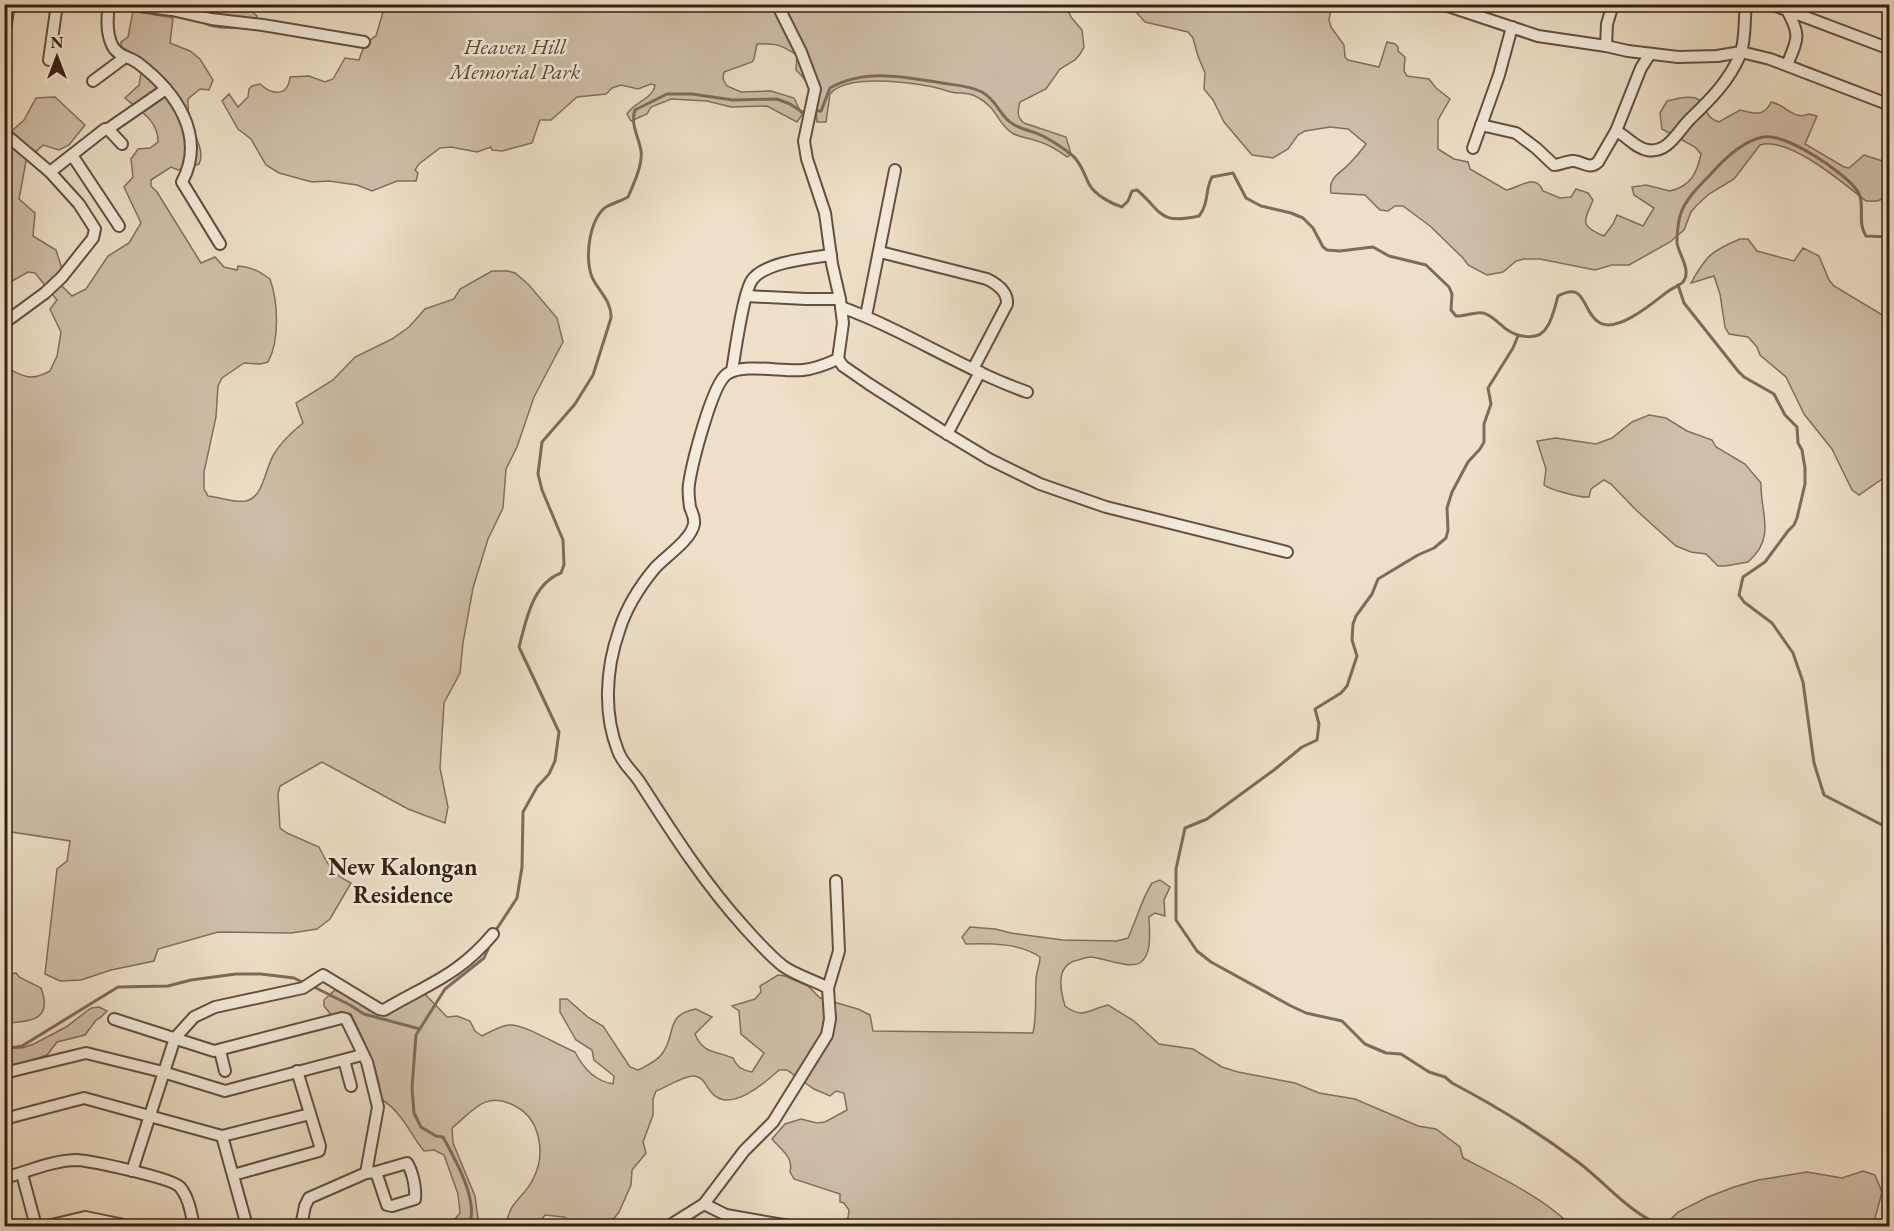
<svg xmlns="http://www.w3.org/2000/svg" width="1894" height="1231" font-family="'EB Garamond',serif">
<style>
.green{fill:#cfbfa9;stroke:#826f5e;stroke-width:1.5}
.lines{fill:none;stroke-linecap:round;stroke-linejoin:round}
.stream{stroke:#7f6b5a;stroke-width:3}
.minor-casing{stroke:#644f40;stroke-width:14}
.minor{stroke:#f4ebdb;stroke-width:10}
.labels{text-anchor:middle;dominant-baseline:central;stroke-width:5;stroke-linejoin:round;paint-order:stroke}
.park-label{font-size:22px;font-style:italic;fill:#5c4738;stroke:#f4ebdb}
.neighbourhood-label{font-size:24px;font-weight:bold;fill:#361f12;stroke:#f4ebdb}
</style>
<rect width="100%" height="100%" fill="#eee0c8"/>
<filter id="stains"><feTurbulence type="fractalNoise" baseFrequency=".00333" numOctaves="4"/><feColorMatrix values="0 0 0 0 .2 0 0 0 0 .09 0 0 0 0 .02 0 0 0 .5 -.17"/></filter>
<radialGradient id="worn" r=".72"><stop offset=".6" stop-color="#630" stop-opacity="0"/><stop offset="1" stop-color="#630" stop-opacity=".3"/></radialGradient>
<!-- green -->
<g class="green">
<path d="M193 5H245L257 16 256 28H222L210 26 188 16Z"/>
<path d="M385 5H1066L1071 17 1082 30 1084 47 1080 54 1075 60 1060 69 1046 89 1020 102C1018 110 1016 117 1024 123L1066 137 1071 154 1067 157C1058 150 1045 143 1034 140 1027 138 1019 137 1012 133 996 122 998 108 977 97 968 92 960 94 951 92 943 90 936 87 928 86 905 82 846 74 830 94L826 122H817C816 100 812 85 796 70L797 55C781 45 776 43 757 44L754 59 752 62 724 72 723 79 727 86 741 92 771 91 794 98 802 115 797 122 767 106 731 107 707 101 671 99 651 107 647 114 631 121 627 114C634 102 653 99 655 85L651 84 638 89 621 85 612 88 606 94 577 97 551 120H540L532 143 502 151 492 150 491 147 477 152 451 147 440 148 419 164 415 170 418 173 416 181H397L372 191 357 185 329 181 312 182 279 173 266 165 251 139 238 129 222 101 229 94 238 107 248 97 249 89 252 86 260 84C272 95 288 97 290 77L309 76 325 82 333 79 345 58 359 60C363 48 365 42 376 36Z"/>
<path d="M1130 5H1332L1329 20 1331 27 1344 45 1345 57 1348 60 1379 67 1387 42 1395 44 1398 47V51L1405 57 1404 71 1407 76 1429 79 1436 88 1450 99 1438 120V149L1454 159 1468 162 1470 169 1506 190C1520 188 1535 172 1543 191L1560 198 1571 197 1576 189 1588 193 1593 200C1584 222 1579 226 1604 236L1613 224 1617 215 1643 226 1654 208 1634 195 1632 187 1646 185 1670 191C1691 186 1697 173 1701 154L1695 147 1662 129 1660 113 1667 101C1716 87 1695 115 1719 122L1740 110C1753 113 1764 118 1771 102 1785 104 1794 121 1809 114L1817 116 1805 144 1844 167 1849 168 1864 155 1889 163V195L1878 201H1866C1843 183 1789 136 1760 145L1734 179 1709 194 1696 206 1691 212 1684 230 1670 242 1629 265H1612L1595 270 1540 259H1524L1516 261 1503 272 1487 275 1468 265 1463 258 1430 226 1403 206H1395L1388 211 1380 210 1365 195 1331 193C1328 177 1340 174 1350 163 1356 157 1361 151 1366 144L1348 129 1330 127 1305 131 1298 135 1288 149 1273 158 1252 155 1224 122 1213 100 1204 89 1205 73 1198 56 1193 38 1188 32 1145 22Z"/>
<path d="M133 11 173 18 170 43 190 51 200 59 213 80 209 90 200 89 188 99C188 105 188 112 189 118 192 133 206 150 199 164L178 170 171 167 151 180V186L157 192 201 263 215 257 224 267 237 270 238 266C251 267 259 271 270 279 278 302 280 340 268 362L260 364 244 363 222 378 218 386 216 417 204 472V489L208 496C219 497 235 503 246 501 264 497 265 468 274 454 281 442 292 432 303 423L296 403 333 380 355 357 392 339 409 327 425 309 454 299 460 289 492 271H508L515 273 528 284 557 318 563 342 534 397 517 447 506 469 503 508 488 539 473 588 463 643 460 673 444 703 440 768 448 807 445 823 408 809 322 762 280 786 278 794 280 828 287 833 319 847C329 867 331 873 351 883L330 919 317 929 291 933 218 932 158 949 154 961 111 970 81 980 60 981 45 974 57 869 67 861 70 841 5 831V367C23 376 30 382 50 371L57 356 61 332 50 309 57 300 35 273 28 272 5 285V137L24 120 36 98 55 97 85 125 69 145 59 150 43 145 26 161 19 199 35 213 33 236 56 250 63 272 53 277 72 296 86 289 108 256 129 243 141 223 124 187 133 177 131 159 138 149 150 148 158 142C159 121 139 110 125 98L139 85 143 62 126 52 121 46V42L128 37Z"/>
<path d="M1740 239H1748L1757 251 1794 261 1803 248 1819 256 1829 280 1834 286 1889 319V474L1859 495 1852 490 1832 449 1804 414 1786 377 1760 355 1757 347 1748 337 1729 334 1725 327 1720 294 1714 276 1691 283C1706 256 1711 251 1740 239Z"/>
<path d="M1649 415 1666 418 1687 431 1712 440 1716 447 1745 464 1761 483C1760 513 1777 537 1748 562L1725 566H1718L1706 554 1691 552 1676 546 1636 510 1611 484 1604 480 1591 489 1589 497C1582 498 1550 490 1544 485L1546 469 1537 441 1556 438 1596 444 1612 438 1632 422Z"/>
<path d="M1160 880 1170 887 1164 900 1165 916 1155 913 1149 917C1149 929 1153 953 1141 962 1130 970 1104 958 1091 957 1087 957 1082 959 1078 960 1055 965 1060 989 1065 1006 1083 1020 1090 1009 1108 1005L1134 1021 1159 1044 1193 1049 1222 1067 1238 1072 1295 1083 1319 1093 1355 1099 1418 1126 1436 1129 1460 1147 1463 1158C1496 1175 1546 1199 1571 1226H837L840 1222 848 1218 849 1210 844 1203 840 1202V1194L794 1179 790 1172C794 1157 781 1150 772 1139L785 1124 801 1119 817 1123 825 1122 847 1110 844 1093 836 1091 830 1096 814 1089 787 1070H779C766 1082 729 1115 711 1092 706 1086 704 1078 695 1076 684 1075 667 1087 656 1091L653 1099V1115L643 1142 646 1153 632 1170 631 1185 619 1212 608 1226H573V1223L564 1217 545 1215 536 1226H506C510 1199 523 1200 533 1179 546 1155 541 1119 515 1106 485 1090 473 1111 452 1128L453 1143 475 1196 479 1226H438L455 1219 460 1213 458 1194 444 1155 434 1150 424 1151C408 1131 403 1113 381 1099 379 1069 364 1041 351 1014L340 1012 332 1016 324 1006V1000L335 990 380 1014 419 988 447 1017 457 1016 470 1021 475 1031 482 1036C490 1032 500 1026 509 1025 523 1023 559 1046 575 1052 583 1068 595 1081 613 1084L614 1076 594 1060 592 1050 576 1040 560 1012V999H567L589 1018 603 1026 630 1067 638 1070C646 1066 656 1062 662 1054 677 1034 664 1015 696 1009L712 1017 695 1034C703 1054 716 1051 733 1058 737 1067 742 1070 752 1072L764 1053 741 1034 739 1011 732 1006 755 999 761 992 760 986 778 975 785 976 808 986 820 998 858 1009 870 1015 873 1031 1033 1033C1037 1015 1035 998 1036 980 1036 972 1040 965 1040 957 1020 943 989 943 966 944L962 937 970 927 995 929 1011 933 1063 940 1117 941 1128 938C1137 919 1141 900 1152 883Z"/>
<path d="M16 973 19 977 41 988C53 1020 31 1022 5 1023V975Z"/>
<path d="M99 1007 107 1011 100 1018 96 1020 85 1035 57 1042 47 1055 5 1069V1048H22L34 1044 66 1027 91 1008Z"/>
<path d="M1863 1171 1875 1175 1882 1192 1873 1226H1668V1222L1678 1212 1708 1197 1734 1187 1758 1180 1807 1172 1842 1178Z"/>
</g>
<g class="lines">
<!-- stream -->
<g class="stream">
<path d="M814 111H821L830 88C864 68 906 77 942 83 955 85 971 86 982 92 998 101 1000 117 1013 124 1022 130 1033 131 1043 136 1052 141 1065 149 1073 156 1081 163 1084 174 1089 184 1095 195 1110 203 1122 207L1128 201 1132 191 1137 190C1163 212 1158 225 1199 216 1209 204 1205 189 1212 177L1233 173 1246 198 1261 206 1291 213 1303 218 1313 228 1323 247 1327 250 1340 251 1373 247 1389 256 1426 265 1449 287 1452 294 1451 310 1456 316C1465 317 1475 311 1483 313 1492 315 1499 324 1506 329 1517 337 1539 342 1547 327 1553 318 1555 306 1558 296 1587 280 1581 312 1600 323 1618 333 1654 302 1667 292 1672 288 1679 286 1683 282 1692 271 1679 255 1677 243 1677 236 1678 224 1680 216 1684 201 1698 187 1709 176 1722 161 1743 141 1763 137 1786 133 1842 171 1856 189 1867 202 1856 221 1866 236L1890 237"/>
<path d="M1678 285 1684 303 1738 371 1744 377 1774 394 1785 415 1797 427 1798 443 1802 450 1805 468V484L1797 518 1794 525 1788 531 1765 562 1743 577 1739 595 1744 602 1772 623 1793 653 1803 682 1814 763 1824 795 1890 829"/>
<path d="M1518 336 1513 348 1488 388 1491 404 1484 424V442L1480 449 1468 462 1452 492 1447 508 1448 530 1446 538 1434 548 1418 555 1378 579 1372 594 1356 616 1353 624 1352 640 1357 656 1347 686 1341 693 1315 709 1319 724 1317 740 1302 747 1274 770 1207 819 1185 828 1176 869V920L1197 951 1211 962 1291 1006 1306 1013 1342 1021 1365 1044 1386 1053 1401 1054 1429 1072 1445 1077 1452 1083C1496 1106 1538 1132 1578 1162 1606 1183 1630 1214 1663 1226"/>
<path d="M494 933 517 898 522 867 523 812 537 787 549 774 555 761 559 732 519 647C526 621 532 584 561 573L564 565 563 540 542 490 538 474 542 442 575 404 593 375 611 318C612 303 601 293 594 281 583 263 589 218 606 207 613 203 621 201 628 197 633 185 643 165 641 151 639 137 630 125 635 110L667 94H692L733 100 777 99 790 104 802 112H808"/>
<path d="M312 986 350 1005 364 1014 420 1029"/>
<path d="M4 1049 22 1046 118 987 168 986 191 980 236 974H261L294 978 304 983"/>
<path d="M359 1226 369 1223 382 1226"/>
<path d="M468 1226C481 1204 454 1157 443 1137L436 1136 421 1127 414 1113 412 1088 416 1035 445 989 484 958 491 942"/>
</g>
<defs>
<g id="minor">
<path d="M109 4C107 18 106 32 112 45 117 56 130 57 138 63 175 91 207 135 182 182L220 244"/>
<path d="M125 4 172 10 211 19 263 25 364 42"/>
<path d="M1442 4 1538 36 1606 46 1628 51 1678 57 1717 56 1741 52 1770 59 1890 105"/>
<path d="M1771 4 1890 49"/>
<path d="M1787 10C1801 36 1798 38 1787 65"/>
<path d="M4 37 9 4"/>
<path d="M1606 46 1607 24 1613 4"/>
<path d="M4 54V71"/>
<path d="M49 60 57 4"/>
<path d="M93 81 124 58"/>
<path d="M1481 125 1516 133 1536 148 1554 165C1561 165 1568 160 1574 161 1584 162 1589 170 1598 162L1616 131 1641 68 1650 54"/>
<path d="M108 129 166 89"/>
<path d="M1616 131C1627 136 1635 148 1647 150 1668 154 1678 131 1690 119 1710 100 1729 81 1740 55 1746 40 1744 20 1746 4"/>
<path d="M4 133 50 172 79 204 95 229 93 238 62 277 45 293 4 323"/>
<path d="M1473 148 1499 75 1512 27"/>
<path d="M72 155 119 226"/>
<path d="M50 172 105 129 109 130 122 144"/>
<path d="M880 252 987 279C997 284 1008 292 1007 304L973 369"/>
<path d="M746 296 806 299H840"/>
<path d="M841 307C905 330 962 369 1027 392"/>
<path d="M866 316 895 170"/>
<path d="M838 359 843 366 869 384 941 430 989 459 1040 484 1106 507 1287 552"/>
<path d="M732 371C735 353 743 293 752 280 765 262 810 258 831 255"/>
<path d="M947 434 980 372"/>
<path d="M828 988 839 951 836 881"/>
<path d="M114 1019 214 1051 342 1018 346 1019 367 1062 378 1107 366 1173 309 1198 305 1206 301 1226"/>
<path d="M220 1051 225 1071"/>
<path d="M344 1060 351 1086"/>
<path d="M4 1073 86 1053 163 1072 225 1091 362 1055"/>
<path d="M4 1119 84 1098 222 1136 247 1226"/>
<path d="M222 1136 310 1114"/>
<path d="M132 1171 175 1038 194 1017 215 1007 303 988 323 975 379 1009 384 1010C428 984 459 975 493 934"/>
<path d="M366 1173 376 1172 387 1205 392 1206 415 1199C416 1189 413 1172 407 1163L376 1172"/>
<path d="M22 1174 36 1226"/>
<path d="M233 1175 319 1151 320 1146 297 1071"/>
<path d="M4 1178C27 1172 53 1160 77 1160 92 1161 172 1178 180 1187 189 1198 191 1213 194 1226"/>
<path d="M704 1204 726 1215 789 1226"/>
<path d="M47 1226 85 1217 129 1226"/>
<path d="M669 1226 704 1204 744 1151 773 1122 827 1035 830 1019 828 988C814 980 797 976 783 966 769 955 757 941 745 928 705 884 673 834 641 784 634 772 623 765 618 751 603 713 606 668 619 631 626 608 640 586 655 568 666 556 691 540 694 524 695 517 692 513 690 507 689 500 688 491 689 484 692 464 712 384 727 374 743 363 782 372 803 370 815 369 827 364 838 359L843 323 840 299 832 264 825 213 807 159 804 141 815 89 801 52 777 4"/>
</g>
</defs>
<!-- minor casing -->
<use href="#minor" class="minor-casing"/>
<!-- minor -->
<use href="#minor" class="minor"/>
</g>
<g class="labels">
<!-- park labels -->
<g class="park-label">
<text x="515" y="46">Heaven Hill<tspan x="515" dy="25">Memorial Park</tspan></text>
</g>
<!-- neighbourhood labels -->
<g class="neighbourhood-label">
<text x="403" y="866">New Kalongan<tspan x="403" dy="28">Residence</tspan></text>
</g>
</g>
<!-- margin -->
<rect width="1894" height="1231" fill="none" stroke="#eee0c8" stroke-width="24"/>
<rect x="6" y="6" width="1882" height="1219" fill="none" stroke="#361f12" stroke-width="3"/>
<rect x="12" y="12" width="1870" height="1207" fill="none" stroke="#361f12" stroke-width="1.5"/>
<!-- north arrow -->
<g transform="translate(57 57)" stroke="#f4ebdb" stroke-width="4.5" paint-order="stroke">
<path d="M0-4.5L10 22L0 15L-10 22Z" fill="#361f12"/>
<text y="-9" font-size="16" font-weight="bold" text-anchor="middle" fill="#361f12">N</text>
</g>
<rect width="100%" height="100%" filter="url(#stains)"/>
<rect width="100%" height="100%" fill="url(#worn)"/>
</svg>
